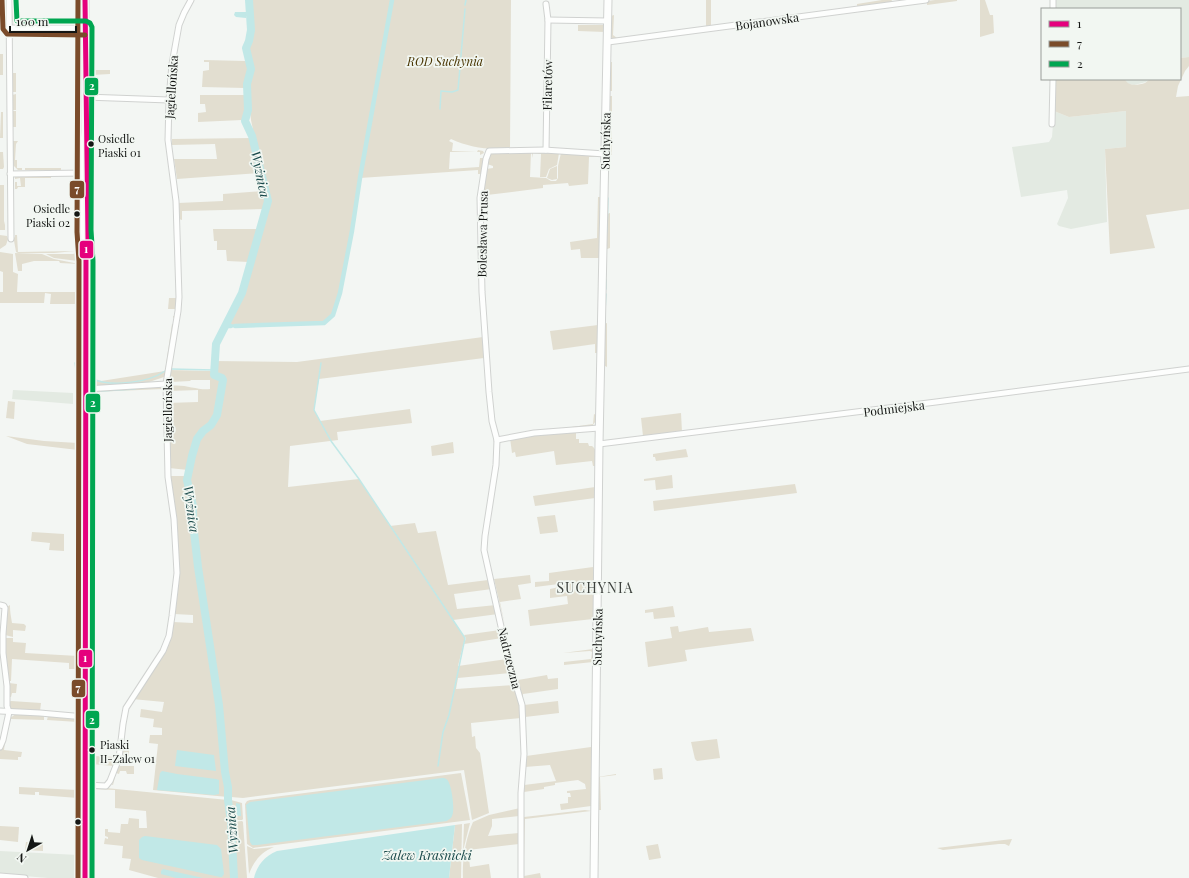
<svg xmlns="http://www.w3.org/2000/svg" width="1189" height="878" font-family="'Playfair Display',serif">
<style>
.built{fill:#e3eae2}
.green{fill:#e2ded0}
.water{fill:#c1e8e7}
.lines{fill:none;stroke-linecap:round;stroke-linejoin:round}
.stream{stroke:#c1e8e7;stroke-width:1.5}
.canal{stroke:#c1e8e7;stroke-width:4.5}
.river{stroke:#c1e8e7;stroke-width:8}
.street-casing{stroke:#d0d2d0;stroke-width:7}
.secondary-casing{stroke:#d0d2d0;stroke-width:9}
.street{stroke:#fdfefd;stroke-width:5}
.secondary{stroke:#fdfefd;stroke-width:7}
.bus-1-casing{stroke:#f2f7f2;stroke-width:8}
.bus-2-casing{stroke:#f2f7f2;stroke-width:8}
.bus-3-casing{stroke:#f2f7f2;stroke-width:8}
.bus-1{stroke:#e5007d;stroke-width:5}
.bus-2{stroke:#7a4b2a;stroke-width:5}
.bus-3{stroke:#00a651;stroke-width:5}
.bus-dot{fill:#141614;stroke:#f2f7f2;stroke-width:1.5}
.labels{text-anchor:middle;dominant-baseline:central;stroke-width:3.5;stroke-linejoin:round;paint-order:stroke}
.bus-label{font-size:11px;fill:#141614;stroke:#f2f7f2;text-anchor:start}
.street-label{font-size:12px;fill:#141614;stroke:#f2f7f2}
.park-label{font-size:12px;font-style:italic;fill:#493502;stroke:#f2f7f2}
.water-label{font-size:13px;font-style:italic;fill:#19494a;stroke:#f2f7f2}
.quarter-label{font-size:14px;letter-spacing:1px;fill:#3d413d;stroke:#f2f7f2}
.line-badge{stroke:#f2f7f2;stroke-width:1.5}
.badge-label{font-size:11px;text-anchor:middle;font-weight:bold;fill:#fff}
</style>
<rect width="100%" height="100%" fill="#f3f6f3"/>
<!-- built -->
<g class="built">
<path d="M1055 0H1189V57L1180 58V9H1055Z"/>
<path d="M1125 79H1150L1146 82 1134 85 1129 84 1126 82Z"/>
<path d="M1054 111 1069 117 1126 111V147L1105 149 1107 222 1071 229 1059 226 1057 224 1068 198 1067 190 1021 197 1012 147 1049 142 1052 137Z"/>
<path d="M13 390 73 393V404L12 399Z"/>
<path d="M0 851 78 855V878H48L0 874Z"/>
</g>
<!-- green -->
<g class="green">
<path d="M12 0H15V23L78 25 14 24 12 21Z"/>
<path d="M250 0H391L366 146 393 0H511L510 148C488 150 471 148 451 139L449 141 453 143 452 151 477 152 478 150 483 151 484 153 480 155V152H450L449 169 479 167 480 158H484L482 174H478V170L360 178 352 231 340 293 333 315 324 323 227 326 244 292 269 201 263 178 251 120 247 84 252 69 247 48 252 31Z"/>
<path d="M706 0H711V26L706 27Z"/>
<path d="M882 0H892L891 2 857 7V4Z"/>
<path d="M935 0H957V1L927 5V1Z"/>
<path d="M980 0H985L990 15H993L994 33 980 37Z"/>
<path d="M614 15 613 35 617 38 613 39 610 36 611 16Z"/>
<path d="M578 25H604L605 32 578 31Z"/>
<path d="M14 30 78 31V39V32L15 31V34H14Z"/>
<rect x="0" y="54" width="3" height="21"/>
<path d="M1189 57V66L1185 71 1178 86 1176 97 1189 96V209L1146 215 1155 248 1110 254 1105 149 1126 147V111L1069 117 1054 111V83L1057 79H1125C1128 87 1138 85 1145 83 1147 82 1148 80 1150 79 1155 77 1174 79 1180 79V58Z"/>
<path d="M204 60 245 61C252 72 246 77 245 88L202 87 203 71 209 70V62H204Z"/>
<path d="M609 62H612V91H610Z"/>
<path d="M92 70H110V74L92 75Z"/>
<path d="M13 73H16V92H12Z"/>
<path d="M16 94V110H13L12 95Z"/>
<path d="M200 95H246L247 109 244 118V125L242 120 198 122V113L206 112 205 104H200Z"/>
<path d="M609 96H612V124L608 123Z"/>
<rect x="12" y="111" width="4" height="16"/>
<path d="M1 112H3V138H0Z"/>
<path d="M612 126V155L608 154 609 127Z"/>
<path d="M252 138 259 173 177 179 174 159H217L215 144 172 145V139Z"/>
<path d="M12 141H18L16 144 15 160H17V168H22V170H18L12 164Z"/>
<path d="M0 152H3L4 167 3 169H0Z"/>
<path d="M531 152 530 177 546 178 551 181H556L558 178V166L561 153 602 157H589L588 184 569 186 568 183 543 185V188L487 195 483 191 486 169 493 168V166L487 164 490 153Z"/>
<path d="M532 152 559 153 557 165 549 169 546 177H540L541 154 533 153 532 158Z"/>
<path d="M557 166V179L552 180 547 178 550 169Z"/>
<rect x="25" y="168" width="36" height="2"/>
<path d="M15 177H51V178H25V187H18L17 189H15V182H17V186H21L20 178 15 179Z"/>
<path d="M0 185H4V221L5 225V230H0Z"/>
<path d="M264 191 267 201 265 209 182 211V220L179 219 178 203 223 201V194Z"/>
<path d="M598 197H601L600 258H581L580 249 571 250 570 242 597 238Z"/>
<path d="M610 213V248L607 249 605 247 607 214Z"/>
<path d="M213 229H259L249 262 227 261 226 250H217V241H214Z"/>
<path d="M0 235 7 236 8 239 6 245 0 249Z"/>
<path d="M13 235 15 238V235H17L18 252 75 251 54 253H18L16 252Z"/>
<path d="M0 252 13 254V272L18 274 17 292H79V304H50L51 294 45 293 44 303H0V292H3V272L0 271Z"/>
<path d="M79 252 78 261 54 258 46 254H73Z"/>
<path d="M15 253 42 254 54 259 79 264 60 263 59 261H34L22 264V271H18Z"/>
<path d="M169 298H176V316L173 318V316H175L176 309H168Z"/>
<path d="M607 323V367L603 365 604 324Z"/>
<path d="M172 324 174 325 165 376 164 377 146 383 92 387V378L101 381 165 371Z"/>
<path d="M598 325 597 353H595V344L553 350 550 331Z"/>
<path d="M483 337 484 358 319 379 314 410 320 421 410 409 412 423 337 432 338 440 290 446 288 487 359 479 390 526 415 523 418 533 436 531 448 585 488 580 492 589 454 594 457 609 496 605 498 614 453 620 465 638 458 666 507 659 511 673 458 678 456 689 514 685 518 697 521 718 471 723 472 737 475 736 476 748 480 753 489 813 472 820 464 770 243 798 231 797V790H228V797L153 790 158 744 149 743 150 735H162V728L153 727 154 719 140 717 141 709 162 712 164 702 132 699 166 650 173 622 193 623V615L174 614 178 579 169 476H187L188 470 169 468 167 403 198 402V390L170 391 168 389V387C181 382 197 391 210 389V380H191L190 381 171 382 168 379 169 370 212 371 213 361 297 362Z"/>
<path d="M163 386 164 389V398L163 389 93 392V390Z"/>
<path d="M8 401 15 402 14 419 6 418Z"/>
<path d="M681 413 682 432 643 436 641 418Z"/>
<path d="M594 414 596 415V421L591 427 565 429 564 428 593 424Z"/>
<path d="M577 431 578 433H576V439H579V443H588L589 446H592C598 450 596 460 595 466H593L592 461 556 465 554 451 516 457 515 452 512 453 510 438 534 434Z"/>
<path d="M6 436 44 441 78 443V450L27 444Z"/>
<path d="M453 442 454 453 432 456 431 446Z"/>
<path d="M686 449 688 457 656 461 655 457H653V454Z"/>
<path d="M672 475 673 488 656 490 655 480 644 481V479Z"/>
<path d="M795 484 797 493 654 511 653 501Z"/>
<path d="M595 487V498L535 506 533 496Z"/>
<path d="M555 515 558 532 540 534 537 517Z"/>
<path d="M32 532 64 534V551L49 550 50 543 31 541Z"/>
<path d="M593 567V619L530 626 528 610 568 604 567 596 550 598V589L559 587V584L535 587V582L549 581V573Z"/>
<path d="M530 575 531 583 518 585 521 599 500 602 505 626 494 579Z"/>
<path d="M10 605C10 613 11 616 12 623L24 624 26 626 25 631 13 630V637L5 635 7 607Z"/>
<path d="M673 606 675 617 654 619 653 612 645 613V610Z"/>
<path d="M678 626 679 632 708 627 709 632 751 628 754 641 685 650 687 661 648 667 645 642 672 638 670 627Z"/>
<path d="M500 630 502 638 464 644 466 638 464 635Z"/>
<path d="M6 638H13V642L26 643 25 653 78 656V669H69V663L12 659 11 681H8C7 670 2 647 6 638Z"/>
<path d="M593 649V662L564 665V662L591 659 592 652 590 651 563 653Z"/>
<path d="M511 659H512L518 680 547 675 548 679 558 678V689L523 694V703L519 682Z"/>
<path d="M9 683 17 684 16 693H12L11 697H9Z"/>
<path d="M11 701 41 703 40 711 12 710 10 708 9 702Z"/>
<path d="M558 701 559 713 525 717 524 705Z"/>
<path d="M16 714 44 715V720L11 719 6 734 4 750 22 752 21 757H18V760L0 759V749L10 718Z"/>
<path d="M48 716 76 718 78 719V722L47 720Z"/>
<path d="M717 739 720 758 697 761 695 759 691 742Z"/>
<path d="M591 747H593L591 806 561 810 560 804 568 803V797H571L570 793H567V791L586 789 585 784 578 780 555 783V785L544 787V789L524 792V785L556 781 550 765 525 767 526 756Z"/>
<path d="M122 750H129V760L122 759Z"/>
<path d="M92 756 117 757 114 766 91 764Z"/>
<path d="M117 766H134V774H127L126 771H120L119 774 116 773 113 785H112Z"/>
<path d="M662 768 663 779 654 780 653 769Z"/>
<path d="M461 773 470 820 253 848 247 844 245 804 247 801 250 800Z"/>
<path d="M616 774V775L600 777 601 810H598V777Z"/>
<path d="M19 787 77 790 78 791V798L39 795V792H35V795L19 794Z"/>
<path d="M93 788H106L228 800 234 878H158L129 870 131 859 122 858 123 846 104 844 105 838 108 839V837L105 836V829H108V832L120 833 121 824H128L129 818 139 819V828H147L146 811 115 808V790L93 789V792H91Z"/>
<path d="M231 800 242 803 243 819 242 820H231L233 817Z"/>
<path d="M520 808 519 816 492 819V826L488 836 519 833V844L468 850 470 867 489 864 491 878H463C462 859 466 838 473 822L489 815Z"/>
<path d="M585 810 592 811V832H590L591 811 525 819 524 857H527H523L524 817Z"/>
<path d="M242 821 243 822 247 878H236L232 822Z"/>
<path d="M470 823 463 851 464 824Z"/>
<path d="M462 824 461 878H449L455 825Z"/>
<path d="M0 826 19 827 18 842 0 840Z"/>
<path d="M1012 839 1009 846 1005 844H999L943 850 937 848Z"/>
<path d="M26 842 43 843V851L25 850Z"/>
<path d="M658 844 661 858 649 860 646 846Z"/>
<path d="M247 846 254 849 274 847C261 852 254 861 249 874Z"/>
<path d="M523 860 524 876 540 873 541 878H523Z"/>
</g>
<!-- water -->
<g class="water">
<path d="M235 12H246V18L236 17 234 15Z"/>
<path d="M177 750 214 755 216 771 175 766Z"/>
<path d="M162 771 177 774 216 779 219 780V794L214 795 157 790 160 773Z"/>
<path d="M442 778C445 778 448 779 449 783 452 789 455 811 452 816 451 819 449 819 447 821L257 845H252L250 842 246 805 250 802Z"/>
<path d="M236 803 240 804 241 816H236Z"/>
<path d="M455 825 449 878H254C257 865 265 856 277 851Z"/>
<path d="M145 836 217 845 221 849 224 874 222 877H220L142 860 139 858V840L142 837Z"/>
<path d="M163 869 203 878H176L161 874V871Z"/>
</g>
<g class="lines">
<!-- stream -->
<g class="stream">
<path d="M465 5 466 0"/>
<path d="M440 109 441 91 452 92 458 90 465 9"/>
<path d="M607 232 608 198"/>
<path d="M606 274V262"/>
<path d="M606 289V280"/>
<path d="M605 311 606 294"/>
<path d="M605 320V316"/>
<path d="M75 363 77 377"/>
<path d="M321 363 314 410 331 441 359 479 465 638 449 715 443 732 438 766"/>
<path d="M171 369 214 370"/>
<path d="M92 379C112 387 148 383 165 371"/>
<path d="M101 391 135 389"/>
</g>
<!-- canal -->
<g class="canal">
<path d="M225 326H231"/>
<path d="M235 326 324 323 333 315 340 293 352 231 360 178 392 0"/>
</g>
<!-- river -->
<path class="river" d="M234 878 231 822 228 800V787L225 772 219 705 198 567 193 523V506L187 480 192 456 197 439 203 431 211 425 217 415 223 380 222 378 214 375 216 344 242 293 268 201 252 136 245 121 248 110 247 84 251 69 246 48 249 41 251 30 249 0"/>
<defs>
<g id="street">
<path d="M9 0 11 239"/>
<path d="M546 4 548 20 546 150"/>
<path d="M1053 9V0"/>
<path d="M548 20 607 21"/>
<path d="M10 28H85"/>
<path d="M608 42 926 0"/>
<path d="M85 97 169 100"/>
<path d="M1052 124 1053 79"/>
<path d="M10 174 86 173"/>
<path d="M86 389 166 384"/>
<path d="M497 440 534 433 599 428"/>
<path d="M599 444 936 402 1189 369"/>
<path d="M0 605 4 606 5 608 3 634V653L7 686V706L9 712 3 740 0 747"/>
<path d="M0 711 40 713 85 717"/>
<path d="M85 785 106 786 110 781 119 758 123 724 126 708 163 651 169 636 172 616 177 573 174 519 168 477 166 384 178 311 179 297 176 201 168 140 169 100 172 64 179 25 184 13 191 0"/>
<path d="M0 876 25 878"/>
<path d="M521 878V793L524 754 522 705 508 658 484 550 485 536 496 465 497 440 492 421 489 392 482 292 480 198 486 159 489 151 544 150 605 154"/>
</g>
<g id="secondary">
<path d="M85 0V132L84 144V232L86 261 85 878"/>
<path d="M594 878 599 444 608 0"/>
</g>
</defs>
<!-- street casing -->
<use href="#street" class="street-casing"/>
<!-- secondary casing -->
<use href="#secondary" class="secondary-casing"/>
<!-- street -->
<use href="#street" class="street"/>
<!-- secondary -->
<use href="#secondary" class="secondary"/>
<defs>
<path id="bus-1" d="M85 0 88 239 86 251 85 878"/>
<g id="bus-2">
<path d="M2 0 3 29 7 34 85 35"/>
<path d="M78 0 77 232 79 261 78 878"/>
</g>
<path id="bus-3" d="M16 0 17 21H86L90 23 92 27 91 230 93 261 92 878"/>
</defs>
<!-- bus-1 casing -->
<use href="#bus-1" class="bus-1-casing"/>
<!-- bus-2 casing -->
<use href="#bus-2" class="bus-2-casing"/>
<!-- bus-3 casing -->
<use href="#bus-3" class="bus-3-casing"/>
<!-- bus-1 -->
<use href="#bus-1" class="bus-1"/>
<!-- bus-2 -->
<use href="#bus-2" class="bus-2"/>
<!-- bus-3 -->
<use href="#bus-3" class="bus-3"/>
</g>
<!-- markers -->
<g class="bus-dot">
<circle cx="91" cy="144" r="3.5"/>
<circle cx="77" cy="214" r="3.5"/>
<circle cx="92" cy="750" r="3.5"/>
<circle cx="78" cy="822" r="3.5"/>
</g>
<g class="labels">
<!-- bus labels -->
<g class="bus-label">
<text x="98" y="138">Osiedle<tspan x="98" dy="14">Piaski 01</tspan></text>
<text x="70" y="208" text-anchor="end">Osiedle<tspan x="70" dy="14">Piaski 02</tspan></text>
<text x="100" y="744">Piaski<tspan x="100" dy="14">II-Zalew 01</tspan></text>
</g>
<!-- street labels -->
<g class="street-label">
<text transform="translate(767 21) rotate(-8)">Bojanowska</text>
<text transform="translate(547 85) rotate(-89)">Filaretów</text>
<text transform="translate(171 87) rotate(-86)">Jagiellońska</text>
<text transform="translate(605 141) rotate(-89)">Suchyńska</text>
<text transform="translate(482 234) rotate(-89)">Bolesława Prusa</text>
<text transform="translate(894 408) rotate(-7)">Podmiejska</text>
<text transform="translate(167 410) rotate(-90)">Jagiellońska</text>
<text transform="translate(597 637) rotate(-89)">Suchyńska</text>
<text transform="translate(510 658) rotate(76)">Nadrzeczna</text>
</g>
<!-- park labels -->
<g class="park-label">
<text x="445" y="61">ROD Suchynia</text>
</g>
<!-- water labels -->
<g class="water-label">
<text transform="translate(261 174) rotate(78)">Wyżnica</text>
<text transform="translate(192 509) rotate(82)">Wyżnica</text>
<text transform="translate(231 830) rotate(-94)">Wyżnica</text>
<text x="427" y="854">Zalew Kraśnicki</text>
</g>
<!-- quarter labels -->
<g class="quarter-label">
<text x="595" y="587">SUCHYNIA</text>
</g>
</g>
<g class="line-badge">
<rect x="84" y="77" width="15" height="19" rx="4" fill="#00a651"/>
<rect x="69" y="180" width="16" height="19" rx="4" fill="#7a4b2a"/>
<rect x="79" y="240" width="15" height="19" rx="4" fill="#e5007d"/>
<rect x="85" y="393" width="16" height="20" rx="4" fill="#00a651"/>
<rect x="78" y="649" width="15" height="19" rx="4" fill="#e5007d"/>
<rect x="71" y="679" width="15" height="19" rx="4" fill="#7a4b2a"/>
<rect x="85" y="710" width="15" height="19" rx="4" fill="#00a651"/>
</g>
<g class="badge-label">
<text x="92" y="90">2</text>
<text x="77" y="193">7</text>
<text x="86" y="253">1</text>
<text x="93" y="407">2</text>
<text x="85" y="662">1</text>
<text x="78" y="692">7</text>
<text x="92" y="724">2</text>
</g>
<!-- legend -->
<rect x="1041" y="8" width="140" height="72" fill="#f2f7f2" stroke="#999d99"/>
<rect x="1049" y="21" width="20" height="6" fill="#e5007d" stroke="#999d99"/>
<text x="1077" y="28" font-size="12" fill="#141614">1</text>
<rect x="1049" y="41" width="20" height="6" fill="#7a4b2a" stroke="#999d99"/>
<text x="1077" y="48" font-size="12" fill="#141614">7</text>
<rect x="1049" y="61" width="20" height="6" fill="#00a651" stroke="#999d99"/>
<text x="1077" y="68" font-size="12" fill="#141614">2</text>
<!-- north arrow -->
<g transform="translate(28 850) rotate(219)" stroke="#f2f7f2" stroke-width="3" paint-order="stroke">
<path d="M0-3L7 15L0 10L-7 15Z" fill="#141614"/>
<text y="-6" font-size="11" font-weight="bold" text-anchor="middle" fill="#141614">N</text>
</g>
<!-- scale -->
<path d="M10 26v6h66v-6" fill="none" stroke="#141614" stroke-width="2"/>
<text x="16" y="26" font-size="12" fill="#141614" stroke="#f2f7f2" stroke-width="3" paint-order="stroke">100 m</text>
</svg>
